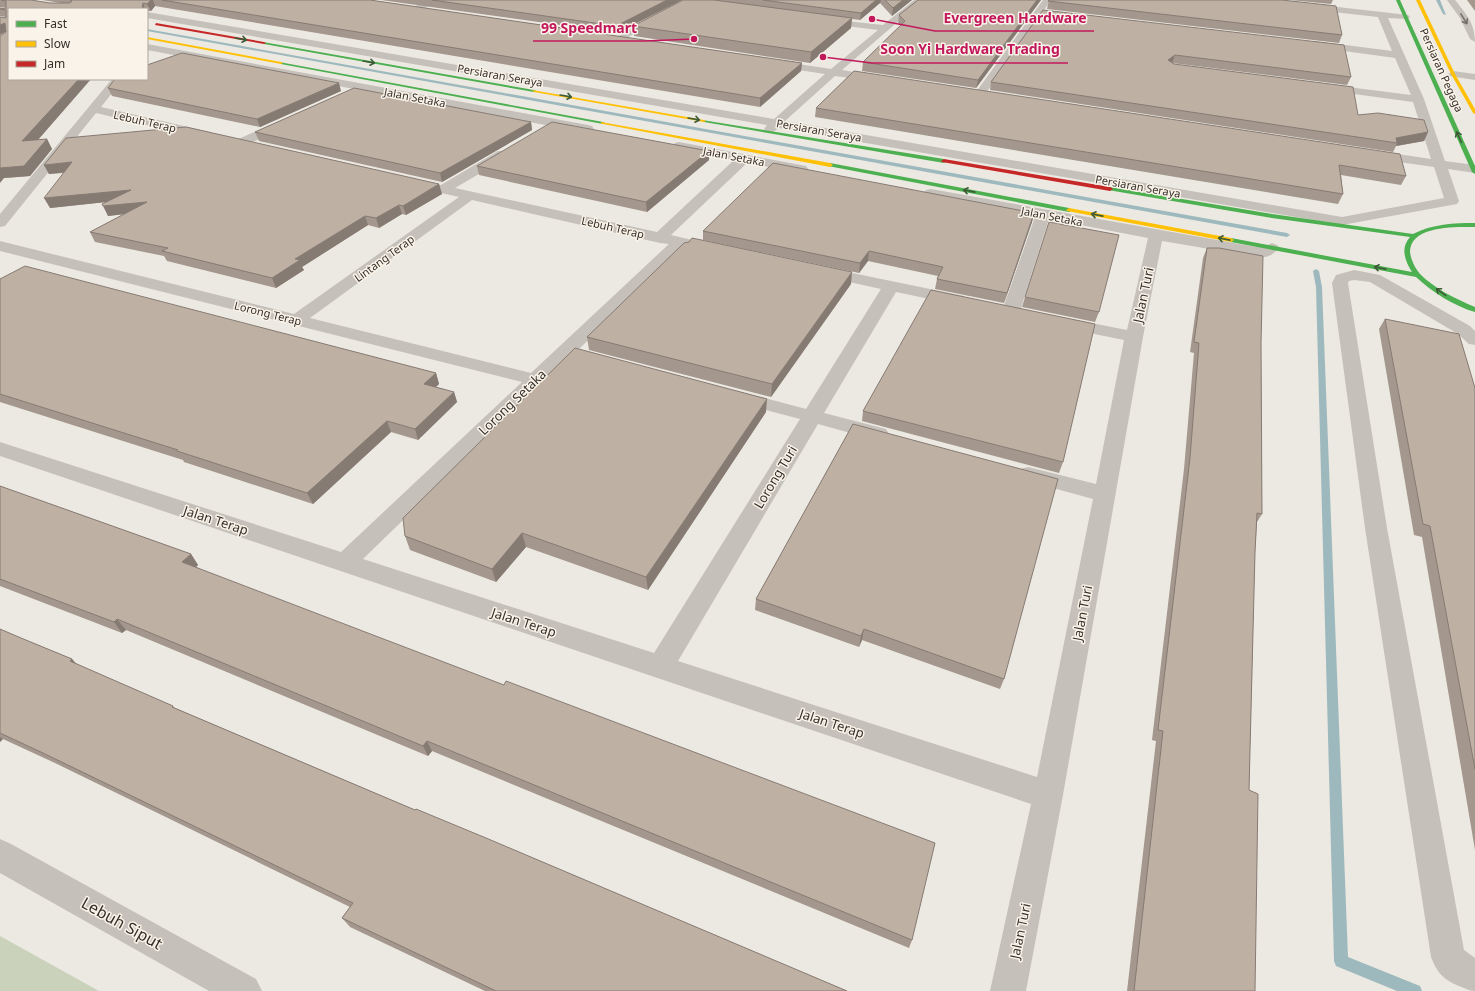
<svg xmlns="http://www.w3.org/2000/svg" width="1475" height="991" font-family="'Noto Sans',sans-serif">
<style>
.green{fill:#cad2bc}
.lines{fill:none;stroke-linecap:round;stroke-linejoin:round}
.stream{fill:#9eb9bd;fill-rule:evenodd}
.street{fill:#c5c1ba;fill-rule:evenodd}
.fast{fill:#4caf50;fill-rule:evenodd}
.slow{fill:#ffc107;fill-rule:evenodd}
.jam{fill:#c62828;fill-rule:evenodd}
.wall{fill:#a4978d}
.shaded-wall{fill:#867b73}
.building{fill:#bfb0a4;stroke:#867b73}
.oneway{stroke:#76716a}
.oneway2{stroke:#3e5c37}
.labels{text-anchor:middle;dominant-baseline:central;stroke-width:3;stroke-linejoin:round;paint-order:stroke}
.far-street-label{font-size:11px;fill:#362f29;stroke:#f9f3e9}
.street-label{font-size:13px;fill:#362f29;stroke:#f9f3e9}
.near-street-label{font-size:16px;fill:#362f29;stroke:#f9f3e9}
.leader{fill:none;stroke:#c2185b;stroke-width:1.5}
.callout-dot{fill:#c2185b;stroke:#f9f3e9;stroke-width:1.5}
.callout-label{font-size:14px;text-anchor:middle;font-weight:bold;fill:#c2185b;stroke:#f9f3e9;stroke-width:3;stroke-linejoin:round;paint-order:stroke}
</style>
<rect width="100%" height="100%" fill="#ece9e2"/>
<!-- green -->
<path class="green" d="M0 936 99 991H0Z"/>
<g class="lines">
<!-- stream -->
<g class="stream">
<path d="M1436 0H1440L1446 15 1443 14Z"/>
<path d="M147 29 1287 233 1290 235 1287 237 147 31Z"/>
<path d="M1316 269 1319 271 1322 287 1348 957 1420 986 1422 991H1397L1336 966 1334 961 1316 287 1313 271Z"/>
</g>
<!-- street -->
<g class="street">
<path d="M427 0H436C431 7 423 9 414 12L410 9Z"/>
<path d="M685 0H696L621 41 618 42 613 39Z"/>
<path d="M914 0H923L842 70 884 77 885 79 884 81 880 82 835 76 785 121 1342 217 1444 198 1434 167 1371 158 1366 157 1365 154 1366 151 1371 150 1431 159 1413 102 1324 90 1318 87 1324 84 1411 95 1395 58 1315 47 1310 44 1315 41 1392 51 1378 17 1253 3 1249 0H1276L1408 15 1410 17 1408 19 1388 18 1424 99 1445 161 1475 165V173L1448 169 1459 201 1457 204 1342 225 779 128C774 132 772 133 766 132L764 129 767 125 147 18V12L774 119 825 74 772 66 768 65 767 63 768 61 772 60 831 69 878 30 822 23 817 20 819 18 883 25Z"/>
<path d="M1043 0H1051L984 96H976L974 94 976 92Z"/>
<path d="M1447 0H1455C1466 14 1475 23 1475 42L1470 39 1460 18Z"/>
<path d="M147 44 588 125 592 126 594 129 592 132 588 133 147 50Z"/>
<path d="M1453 71 1475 74V80L1449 76 1448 74Z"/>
<path d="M112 79H123L101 107 210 132 212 135 210 138 206 139 96 113 5 226 0 227V214Z"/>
<path d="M284 119 288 120 290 123 288 126 244 146H236L234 143 236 140Z"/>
<path d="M679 142 801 165 806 166 808 169 806 172 801 173 747 163 671 235 718 246 721 249 718 252 713 254 684 247 579 349 605 356 608 360 605 364 599 366 570 358 363 559 654 653 800 419 731 401 728 397 731 393 738 391 806 409 881 289 817 275 815 272 817 269 823 267 964 296 966 300 964 304 958 305 896 292 824 413 886 429 889 434 886 439 879 441 818 424 678 661 1037 777 1093 499 1020 479 1017 474 1020 469 1028 467 1096 484 1124 340 1060 327 1057 323 1060 319 1066 318 1127 330 1148 238 1049 219 1020 311 1017 315 1011 316 1005 315 1002 311 1035 217 931 197 926 196 924 193 926 190 931 189 1251 246 1263 247 1272 243 1277 245 1280 248 1271 255 1266 257 1251 256 1162 241 1143 337 1063 795 1026 991H990L1031 804 0 456V442L341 552 522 382 0 251V241L294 314 459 197 406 185 404 182 406 179 411 178 441 185 498 151H508L509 154 508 157 455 188 657 232 734 160 675 149 673 146 675 143ZM472 200 660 243 669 244 531 373 310 318Z"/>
<path d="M1354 270 1380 275 1470 326 1475 331V345L1469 344 1458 334 1370 282 1354 280 1349 281 1348 283 1387 528 1464 950 1475 958V991C1469 991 1465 988 1459 986 1444 980 1437 973 1431 957L1365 528 1332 283 1336 275Z"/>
<path d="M0 839 11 844 256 979 262 991H209L0 873Z"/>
</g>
<!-- fast -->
<g class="fast">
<path d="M1396 0H1400L1475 166V174L1472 172Z"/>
<path d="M263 42 534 90 536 91 534 92 264 44Z"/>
<path d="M279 62 603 122 605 123 603 124 281 64Z"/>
<path d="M702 120 944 159 947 161 944 163 704 122 702 121Z"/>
<path d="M830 163 1069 208 1072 210 1069 212 828 166V164Z"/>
<path d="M1110 187 1272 214 1413 234C1432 224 1454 223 1475 223V227C1457 227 1410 225 1410 252 1411 260 1415 268 1420 274 1435 289 1456 299 1475 307V312C1454 306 1432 292 1416 277L1231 242 1228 240 1231 238 1412 272C1405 261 1400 248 1410 237L1272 218 1108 190V188Z"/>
</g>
<!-- slow -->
<g class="slow">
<path d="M1416 0H1420L1455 74 1475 109V114L1473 113 1451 74Z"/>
<path d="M147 37 281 62 283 63 281 64 147 39Z"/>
<path d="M532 90 704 120 706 121 704 122 534 92Z"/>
<path d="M601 122 830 163 833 165 830 167 603 124H601Z"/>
<path d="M1069 208 1231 238 1234 240 1231 242 1067 211 1066 210Z"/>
</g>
<!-- jam -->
<g class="jam">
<path d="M156 23 264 42 266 43 264 44 155 25Z"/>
<path d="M944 159 1110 187 1113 189 1110 191 942 162 941 161Z"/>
</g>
</g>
<!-- wall -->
<g class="wall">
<path d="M0 0 50 3H61L42 0H370L802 63 801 71 760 107 155 6 151 11H147V9H9V79H91L38 140 47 139 52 149 30 176 4 178 6 17 0 16V9H6V8L0 7Z"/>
<path d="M381 0H682L617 33Z"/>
<path d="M683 0H912L892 16 880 3 860 20 852 19 851 28 810 63 634 36 633 26Z"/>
<path d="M918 0H1041L976 88 862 71 863 62 901 25 898 23 899 15Z"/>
<path d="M1048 0H1282L1342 35 1339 43 1047 9 1049 0Z"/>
<path d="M1290 0H1333L1331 4Z"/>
<path d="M1467 0H1475V11Z"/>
<path d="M1043 10 1351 77 1347 85 1172 63 1174 64 1358 115 1428 132 1424 141 1396 146 1393 152 990 90 991 82Z"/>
<path d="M854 71 1406 176 1401 185 1341 175 1343 194 1338 204 815 117 816 108Z"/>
<path d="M108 88 341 91 260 127 112 96Z"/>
<path d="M531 122 532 130 442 182 259 141 255 132Z"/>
<path d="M709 160 647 212 479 175 477 166Z"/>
<path d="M44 165 439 184 442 194 406 215 402 214 379 228 368 225 302 267 304 270 276 288 167 261 164 256 95 242 90 232 124 214 108 216 105 202 50 208 64 173 49 174Z"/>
<path d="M1034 213 1032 222 1004 303 935 289 937 279 938 276 868 261 859 273 703 240V231Z"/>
<path d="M1207 248 1261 344 1262 514 1257 522 1255 552 1249 790 1255 991H1127L1156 741 1152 740 1184 469 1194 353 1190 352 1203 258Z"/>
<path d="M0 279 436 373 439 384 436 387 454 392 457 402 418 440 391 432 313 504 184 462 183 460 0 402Z"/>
<path d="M851 284 771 397 589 350 587 337Z"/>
<path d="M1025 297 1099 312 1095 322 1022 307Z"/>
<path d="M1385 319 1475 388V850L1422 537 1414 535 1379 329Z"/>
<path d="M863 411 1063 462 1059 473 862 421Z"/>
<path d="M766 412 648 590 526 547 496 582 410 550 405 536Z"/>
<path d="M853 424 1004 679 1000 689 862 640 859 647 755 610 756 599Z"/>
<path d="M0 486 191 554 198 565 196 567 912 940 909 948 432 751 428 756 126 630 122 633 0 586Z"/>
<path d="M0 629 21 638 72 659 76 664 173 706 175 708 415 810 847 991H485L350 927 342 918 350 907 55 763 3 739 0 742Z"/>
</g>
<!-- shaded-wall -->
<g class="shaded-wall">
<path d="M151 0H153L155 6 151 11 147 4Z"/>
<path d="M667 0H682L617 33 616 26Z"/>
<path d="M876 0H881L880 3 860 20 861 13Z"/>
<path d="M903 0H912L892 16 893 8Z"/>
<path d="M1037 0H1041L976 88 978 80Z"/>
<path d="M143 3 145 9H142Z"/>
<path d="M852 18 851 28 810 63 811 52Z"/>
<path d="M5 23 9 30 0 35V25Z"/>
<path d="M1175 55 1172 63 1168 60Z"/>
<path d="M802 63 801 71 760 107V98Z"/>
<path d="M79 79H91L28 151 22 141Z"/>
<path d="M339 83 341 91 260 127 257 119Z"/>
<path d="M531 122 532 130 442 182 440 173Z"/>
<path d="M1428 132 1424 141 1396 146 1397 143 1396 138Z"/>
<path d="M47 139 52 149 30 176 4 178 0 183V168Z"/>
<path d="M709 151V160L647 212 646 202Z"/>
<path d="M72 162 77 171 49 174 44 165Z"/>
<path d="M439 184 442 194 406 215 403 206Z"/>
<path d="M131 190 135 199 50 208 44 198Z"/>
<path d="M147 202 152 211 108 216 103 206Z"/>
<path d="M399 205 402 214 379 228 376 218Z"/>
<path d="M1034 213 1032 222 1004 303 1007 293Z"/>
<path d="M365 216 368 225 302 267 304 270 276 288 272 278 295 259Z"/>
<path d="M869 251 868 261 859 273 860 263Z"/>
<path d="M852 272 851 284 771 397 772 384Z"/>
<path d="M436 373 439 384 428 394 424 384Z"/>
<path d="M454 392 457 402 418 440 415 429Z"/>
<path d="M767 399 766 412 648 590 646 577Z"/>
<path d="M387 421 391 432 313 504 307 493Z"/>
<path d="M522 533 526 547 496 582 492 569Z"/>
<path d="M191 554 198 565 190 573 182 562Z"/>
<path d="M117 619 126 630 122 633 114 622Z"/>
<path d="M864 629 862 640 859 647 861 636Z"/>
<path d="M72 659 82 670 70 661Z"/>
<path d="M0 737 3 739 0 742Z"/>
<path d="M427 741 432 751 428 756 423 746Z"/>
</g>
<!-- building -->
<g class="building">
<path d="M1 0H31L50 3H70L72 1 70 0H151L147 4 143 3 142 9H9V79H79L22 141 47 139 24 166 0 168V36L6 32 5 23 0 25V17L6 18V10L0 9V8L6 9V1Z"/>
<path d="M162 0H370L802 63 760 98Z"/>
<path d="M432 0H667L616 26Z"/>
<path d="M683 0H714L852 18 811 52 633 26Z"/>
<path d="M763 0H876L861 13Z"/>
<path d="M885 0H903L893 8Z"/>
<path d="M918 0H1037L978 80 863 62 905 21 899 15Z"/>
<path d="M1049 0H1282L1336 6 1342 35 1048 1Z"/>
<path d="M1043 10 1344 45 1351 77 1175 55 1168 60 1174 64 1353 87 1358 115 1378 113 1424 120 1428 132 1396 138 1397 143 991 82Z"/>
<path d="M182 53 339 83 257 119 108 88 115 79H147V65Z"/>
<path d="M854 71 1400 154 1406 176 1339 165 1343 194 816 108Z"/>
<path d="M354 88 531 122 440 173 255 132Z"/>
<path d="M552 122 709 151 646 202 477 166Z"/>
<path d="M186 127 439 184 403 206 399 205 376 218 365 216 295 259 300 260 272 278 162 251 168 248 90 232 147 202 103 206 102 204 131 190 44 198 72 162 44 165 66 138Z"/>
<path d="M773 163 1034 213 1007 293 937 279 943 267 869 251 860 263 703 231Z"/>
<path d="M1049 222 1119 235 1099 312 1025 297Z"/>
<path d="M692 238 852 272 772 384 587 337 684 243 689 242Z"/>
<path d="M1207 248H1219L1263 256 1261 344 1262 514 1257 513 1255 552 1249 790 1258 794 1255 991H1134L1163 731 1158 730 1190 458 1199 343 1194 342Z"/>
<path d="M25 266 436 373 424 384 454 392 415 429 387 421 307 493 177 451 178 450 0 394V279Z"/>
<path d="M931 290 1095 324 1063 462 863 411Z"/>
<path d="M1385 319 1459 334 1475 388V769L1430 526 1423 524Z"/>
<path d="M575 348 767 399 646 577 522 533 492 569 405 536 403 518Z"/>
<path d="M853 424 1058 479 1004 679 864 629 861 636 756 599Z"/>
<path d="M0 486 191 554 182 562 504 685 506 681 935 843 912 940 427 741 423 746 117 619 114 622 0 579Z"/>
<path d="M0 629 21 638 72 659 70 661 173 706 172 707 415 810 416 809 486 838 847 991H496L342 918 353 903 43 753 0 733Z"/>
</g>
<!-- one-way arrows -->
<defs><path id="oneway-shaft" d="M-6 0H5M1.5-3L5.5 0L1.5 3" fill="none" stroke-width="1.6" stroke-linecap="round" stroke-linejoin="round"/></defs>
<use class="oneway" href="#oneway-shaft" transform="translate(1464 19) rotate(58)"/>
<g class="oneway2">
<use href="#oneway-shaft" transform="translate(241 39) rotate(10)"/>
<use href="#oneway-shaft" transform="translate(369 62) rotate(10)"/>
<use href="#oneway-shaft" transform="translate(566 96) rotate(10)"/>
<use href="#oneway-shaft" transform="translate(694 119) rotate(10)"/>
<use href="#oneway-shaft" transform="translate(1459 137) rotate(-114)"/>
<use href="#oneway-shaft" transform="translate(969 191) rotate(-169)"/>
<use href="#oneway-shaft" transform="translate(1097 215) rotate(-169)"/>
<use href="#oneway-shaft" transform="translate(1224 239) rotate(-169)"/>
<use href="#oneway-shaft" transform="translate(1380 268) rotate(-169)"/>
<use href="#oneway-shaft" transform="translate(1441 292) rotate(-144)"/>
</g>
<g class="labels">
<!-- far-street labels -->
<g class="far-street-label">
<text transform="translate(1442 70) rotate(66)">Persiaran Pegaga</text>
<text transform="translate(500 75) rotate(10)">Persiaran Seraya</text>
<text transform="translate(415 97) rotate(11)">Jalan Setaka</text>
<text transform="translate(145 121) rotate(13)">Lebuh Terap</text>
<text transform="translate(819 130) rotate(10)">Persiaran Seraya</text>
<text transform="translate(734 156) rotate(11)">Jalan Setaka</text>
<text transform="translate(1138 186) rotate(10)">Persiaran Seraya</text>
<text transform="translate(1052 216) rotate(11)">Jalan Setaka</text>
<text transform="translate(613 227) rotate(13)">Lebuh Terap</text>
<text transform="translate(384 258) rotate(-36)">Lintang Terap</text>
<text transform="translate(268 313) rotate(14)">Lorong Terap</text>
</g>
<!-- street labels -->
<g class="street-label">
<text transform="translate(1143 295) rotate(-78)">Jalan Turi</text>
<text transform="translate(512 402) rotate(-44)">Lorong Setaka</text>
<text transform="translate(775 477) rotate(-59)">Lorong Turi</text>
<text transform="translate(216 520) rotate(18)">Jalan Terap</text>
<text transform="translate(1082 613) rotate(-79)">Jalan Turi</text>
<text transform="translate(524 622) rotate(18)">Jalan Terap</text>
<text transform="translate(832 723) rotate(18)">Jalan Terap</text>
<text transform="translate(1020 931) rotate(-78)">Jalan Turi</text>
</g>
<!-- near-street labels -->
<g class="near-street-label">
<text transform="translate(122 923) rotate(29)">Lebuh Siput</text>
</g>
</g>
<!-- callouts -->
<path class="leader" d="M872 19L935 31H1094M694 39L645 41H533M823 57L872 63H1068"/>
<g class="callout-dot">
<circle cx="872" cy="19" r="4"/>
<circle cx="694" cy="39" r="4"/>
<circle cx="823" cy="57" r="4"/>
</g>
<g class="callout-label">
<text x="1015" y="23">Evergreen Hardware</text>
<text x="589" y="33">99 Speedmart</text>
<text x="970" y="54">Soon Yi Hardware Trading</text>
</g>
<!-- legend -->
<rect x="8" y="8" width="140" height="72" fill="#f9f3e9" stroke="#aba59c"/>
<rect x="16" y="21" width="20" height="6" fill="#4caf50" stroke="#aba59c"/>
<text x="44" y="28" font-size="12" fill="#362f29">Fast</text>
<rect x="16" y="41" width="20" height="6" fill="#ffc107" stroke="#aba59c"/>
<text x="44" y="48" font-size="12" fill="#362f29">Slow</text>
<rect x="16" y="61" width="20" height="6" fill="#c62828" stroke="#aba59c"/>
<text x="44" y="68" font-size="12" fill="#362f29">Jam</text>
</svg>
